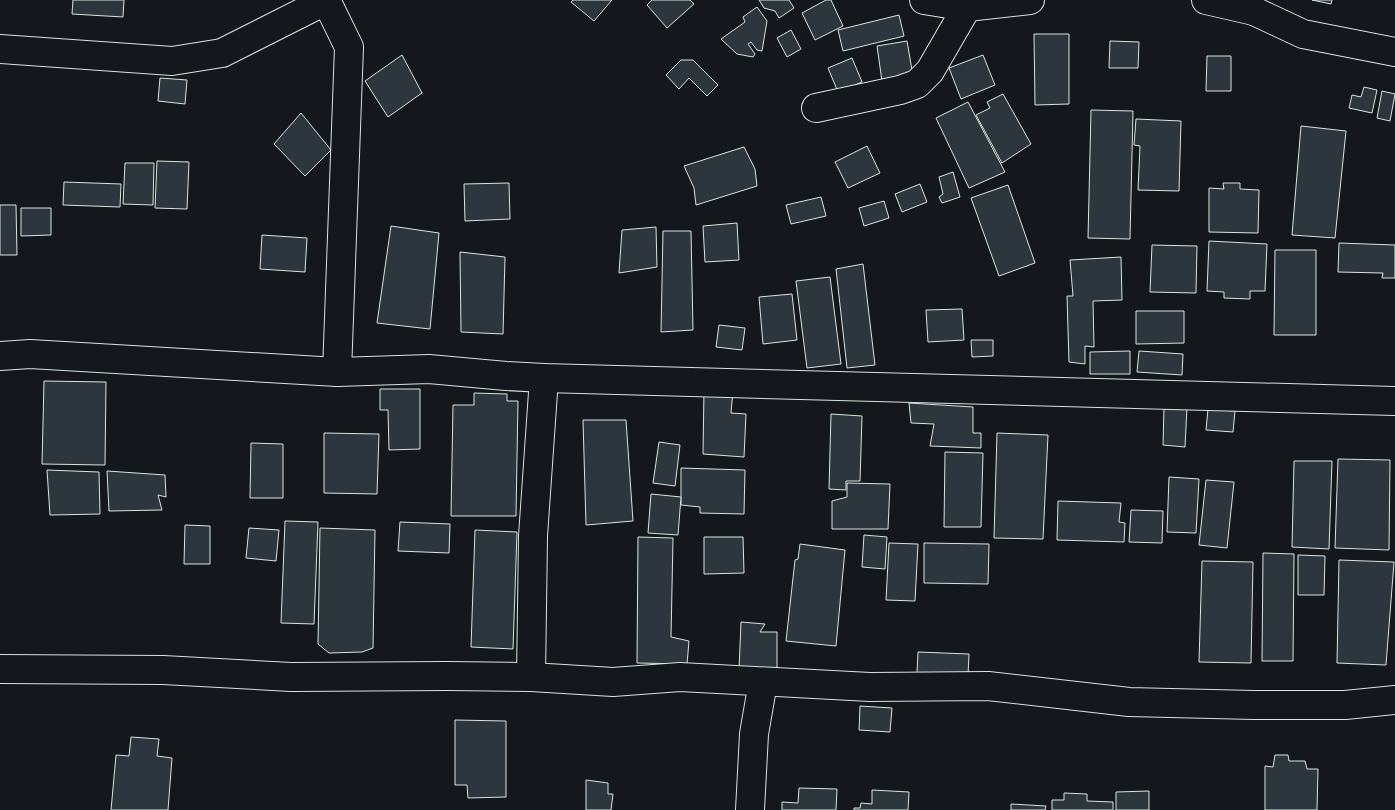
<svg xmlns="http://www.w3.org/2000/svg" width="1395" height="810" font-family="Overpass,sans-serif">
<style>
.building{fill:#2c363c;stroke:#d8e6dc}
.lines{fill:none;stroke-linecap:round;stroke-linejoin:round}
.minor-casing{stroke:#d8e6dc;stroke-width:30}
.minor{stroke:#14181c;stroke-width:28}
</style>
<rect width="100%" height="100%" fill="#14181c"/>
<!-- building -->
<g class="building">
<path d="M73 0H124L123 17 72 14Z"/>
<path d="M573 0H612L594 21 571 2Z"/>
<path d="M652 0H690L694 4 667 28 647 5Z"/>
<path d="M759 0H789L794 8 779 18 775 11 764 8Z"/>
<path d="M826 0H831L843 26 815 40 802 13Z"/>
<path d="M1312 0H1332L1331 4Z"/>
<path d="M757 7 767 21 762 51 757 50 751 42 748 44 755 54 753 57 737 54 721 39 745 22 743 17Z"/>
<path d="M899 15 904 36 843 51 838 30Z"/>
<path d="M791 30 801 49 787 57 777 38Z"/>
<path d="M1034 34H1069V104L1035 105Z"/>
<path d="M907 41 913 76 882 81 877 46Z"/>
<path d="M1110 41 1139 42 1138 68H1109Z"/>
<path d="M402 55 422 93 388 117 365 81Z"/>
<path d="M983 55 995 85 961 99 949 68Z"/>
<path d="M1207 56H1231V91H1206Z"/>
<path d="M852 58 862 82 838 92 828 68Z"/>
<path d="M681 60H693L718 85 707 96 689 78 679 89 666 75Z"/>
<path d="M160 78 187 80 185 104 158 101Z"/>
<path d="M1364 87 1377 90 1372 113 1349 108 1352 95 1361 97Z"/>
<path d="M1382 91 1395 94 1390 121 1377 118Z"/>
<path d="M1003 94 1031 144 1002 163 976 115 990 108 987 102Z"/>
<path d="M968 102 1005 172 969 188 936 118Z"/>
<path d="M1091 110 1133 111 1130 239 1088 238Z"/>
<path d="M301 113 331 150 305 176 274 144Z"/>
<path d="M1136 119 1181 121 1179 191 1138 190 1140 146 1134 145Z"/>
<path d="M1301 126 1346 131 1335 238 1292 235Z"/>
<path d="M867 146 880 173 848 188 835 162Z"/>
<path d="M744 147 755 169 757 186 696 205 694 188 684 166Z"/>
<path d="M157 161 189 162 187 209 155 208Z"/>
<path d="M125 163H154L153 205 123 204Z"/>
<path d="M953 172 960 197 942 203 939 197 943 194 939 177Z"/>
<path d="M64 182 121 184 120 207 63 205Z"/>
<path d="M509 183 510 219 465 221 464 184Z"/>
<path d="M1223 183H1240V189L1259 190 1258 233 1209 232V188L1224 189Z"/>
<path d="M920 184 927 202 902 212 895 194Z"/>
<path d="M1008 185 1035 263 999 276 971 198Z"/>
<path d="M821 197 826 216 791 224 786 205Z"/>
<path d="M884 201 889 218 864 226 859 208Z"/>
<path d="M0 205H16L17 255H0Z"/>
<path d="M21 208H51V235L21 236Z"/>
<path d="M737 223 739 260 705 262 703 226Z"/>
<path d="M391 226 439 233 430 329 377 323Z"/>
<path d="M656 227 657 267 619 273 622 230Z"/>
<path d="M663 231H691L693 330 661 332Z"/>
<path d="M262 235 307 238 305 272 260 269Z"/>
<path d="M1209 241 1267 244 1265 291H1250V299L1224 298V292L1207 291Z"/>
<path d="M1339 243 1395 245V278H1382L1383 273 1338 272Z"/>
<path d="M1152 245 1197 246 1196 293 1150 292Z"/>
<path d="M1275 250H1316V335H1274Z"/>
<path d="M460 252 505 257 503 334 461 332Z"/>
<path d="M1121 257 1122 300 1093 301 1094 347 1085 346V364L1069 362 1067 296H1073L1070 260Z"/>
<path d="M863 264 875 365 847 368 836 269Z"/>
<path d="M830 277 841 364 807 368 796 281Z"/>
<path d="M792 294 797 340 763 344 759 297Z"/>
<path d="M962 309 964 340 928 342 926 310Z"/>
<path d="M1136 311H1184V343L1136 344Z"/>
<path d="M719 325 745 328 742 350 716 347Z"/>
<path d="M971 340H993V356L972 357Z"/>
<path d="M1130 351V374H1090V352Z"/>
<path d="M1139 351 1183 354 1182 375 1137 372Z"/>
<path d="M44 381 106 382 105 465 42 464Z"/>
<path d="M380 389H420V449L389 450 388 410H380Z"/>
<path d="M704 389 733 390 731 413 746 414 744 457 703 454Z"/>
<path d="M474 393 507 394V401H518L516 516H451L453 405H474Z"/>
<path d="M909 403 973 407V433H981V448L930 446 934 424 911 423Z"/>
<path d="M1164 407H1187L1185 447 1163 445Z"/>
<path d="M1208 409 1235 411 1233 432 1206 430Z"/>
<path d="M831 414 862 416 860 481H846V490L829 489Z"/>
<path d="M583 420H626L633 521 586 525Z"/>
<path d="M324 433 379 434 377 494 324 493Z"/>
<path d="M997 433 1048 435 1043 539 994 538Z"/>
<path d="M659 442 680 445 675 486 653 483Z"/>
<path d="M251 443 283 444V498H250Z"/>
<path d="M945 452 983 453 981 527H944Z"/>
<path d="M1338 459 1390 460 1389 550 1335 548Z"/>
<path d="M1294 461H1332L1329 549 1292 547Z"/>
<path d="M681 468 745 470 744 514 700 513V507L681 505Z"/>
<path d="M47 470 99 472 100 514 50 515Z"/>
<path d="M107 471 165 475 166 497 158 495 162 510 109 511Z"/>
<path d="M1169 477 1199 479 1196 533 1167 532Z"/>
<path d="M1206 480 1234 482 1227 548 1199 545Z"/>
<path d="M847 483 890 484 888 529H832V501L847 497Z"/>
<path d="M651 494 681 497 678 535 648 533Z"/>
<path d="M1058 501 1121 503 1119 522 1125 523 1124 542 1057 540Z"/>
<path d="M1131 510 1163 511 1162 543 1129 542Z"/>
<path d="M285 521 318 522 314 624 281 623Z"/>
<path d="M400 522 450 524 449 553 398 551Z"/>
<path d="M185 525 210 526V564H184Z"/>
<path d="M249 528 279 530 276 561 246 558Z"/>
<path d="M320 528 375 530 373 648 362 652 329 653 318 644Z"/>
<path d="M475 530 517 532 513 649 471 647Z"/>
<path d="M864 535 887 537 885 569 862 567Z"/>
<path d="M638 537 673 538 671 637 689 641 687 664 637 663Z"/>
<path d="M704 537H743L744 573 704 574Z"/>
<path d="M889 543 918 544 915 601 886 600Z"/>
<path d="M924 543 989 544 988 584 924 583Z"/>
<path d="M800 544 845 550 836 646 786 641 795 560 798 559Z"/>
<path d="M1263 553 1294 554 1293 661H1262Z"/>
<path d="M1298 555 1325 556 1324 595H1298Z"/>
<path d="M1339 560 1394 562 1386 665 1337 663Z"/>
<path d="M1202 561 1253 562 1251 663 1199 662Z"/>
<path d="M741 622 765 624 760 632H777V670H739Z"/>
<path d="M918 652 969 654 968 675 917 673Z"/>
<path d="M860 706 892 708 890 732 859 730Z"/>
<path d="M455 720 506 721V797L468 798 467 785H455Z"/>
<path d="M131 737 159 739 157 756 172 758 168 810H111L116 755 129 756Z"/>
<path d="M1275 755H1288L1289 761H1305L1307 769H1318L1317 810H1265V766L1273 767Z"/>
<path d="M586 780 608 783V794H613L611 810H586Z"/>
<path d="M799 788 837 789 836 810H782V802L798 803Z"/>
<path d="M872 790 909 792 908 810H854V808H860L861 803 872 804Z"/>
<path d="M1149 791V810H1116V792Z"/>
<path d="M1064 793 1087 794V801L1113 802V810H1052V800H1064Z"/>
<path d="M1011 804 1046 806 1045 810H1011Z"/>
</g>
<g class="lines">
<defs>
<g id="minor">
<path d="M326 0 349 47 337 372"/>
<path d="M924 0 967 7 1030 0"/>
<path d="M1206 0 1254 11"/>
<path d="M1245 0 1254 11 1303 34 1395 52"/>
<path d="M0 49 172 61 222 53 327 0"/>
<path d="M816 108 900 90 917 84 930 71 967 7"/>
<path d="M0 356 30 354 337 372 429 369 506 376 544 378 1395 401"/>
<path d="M0 669 163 670 291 677 447 676 531 677 613 682 680 677 870 687 988 686 1129 702 1254 705H1345L1395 700"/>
<path d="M531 677 533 536 544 378"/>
<path d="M750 810 754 734 763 682"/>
</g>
</defs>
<!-- minor casing -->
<use href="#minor" class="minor-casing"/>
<!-- minor -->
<use href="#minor" class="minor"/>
</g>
</svg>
